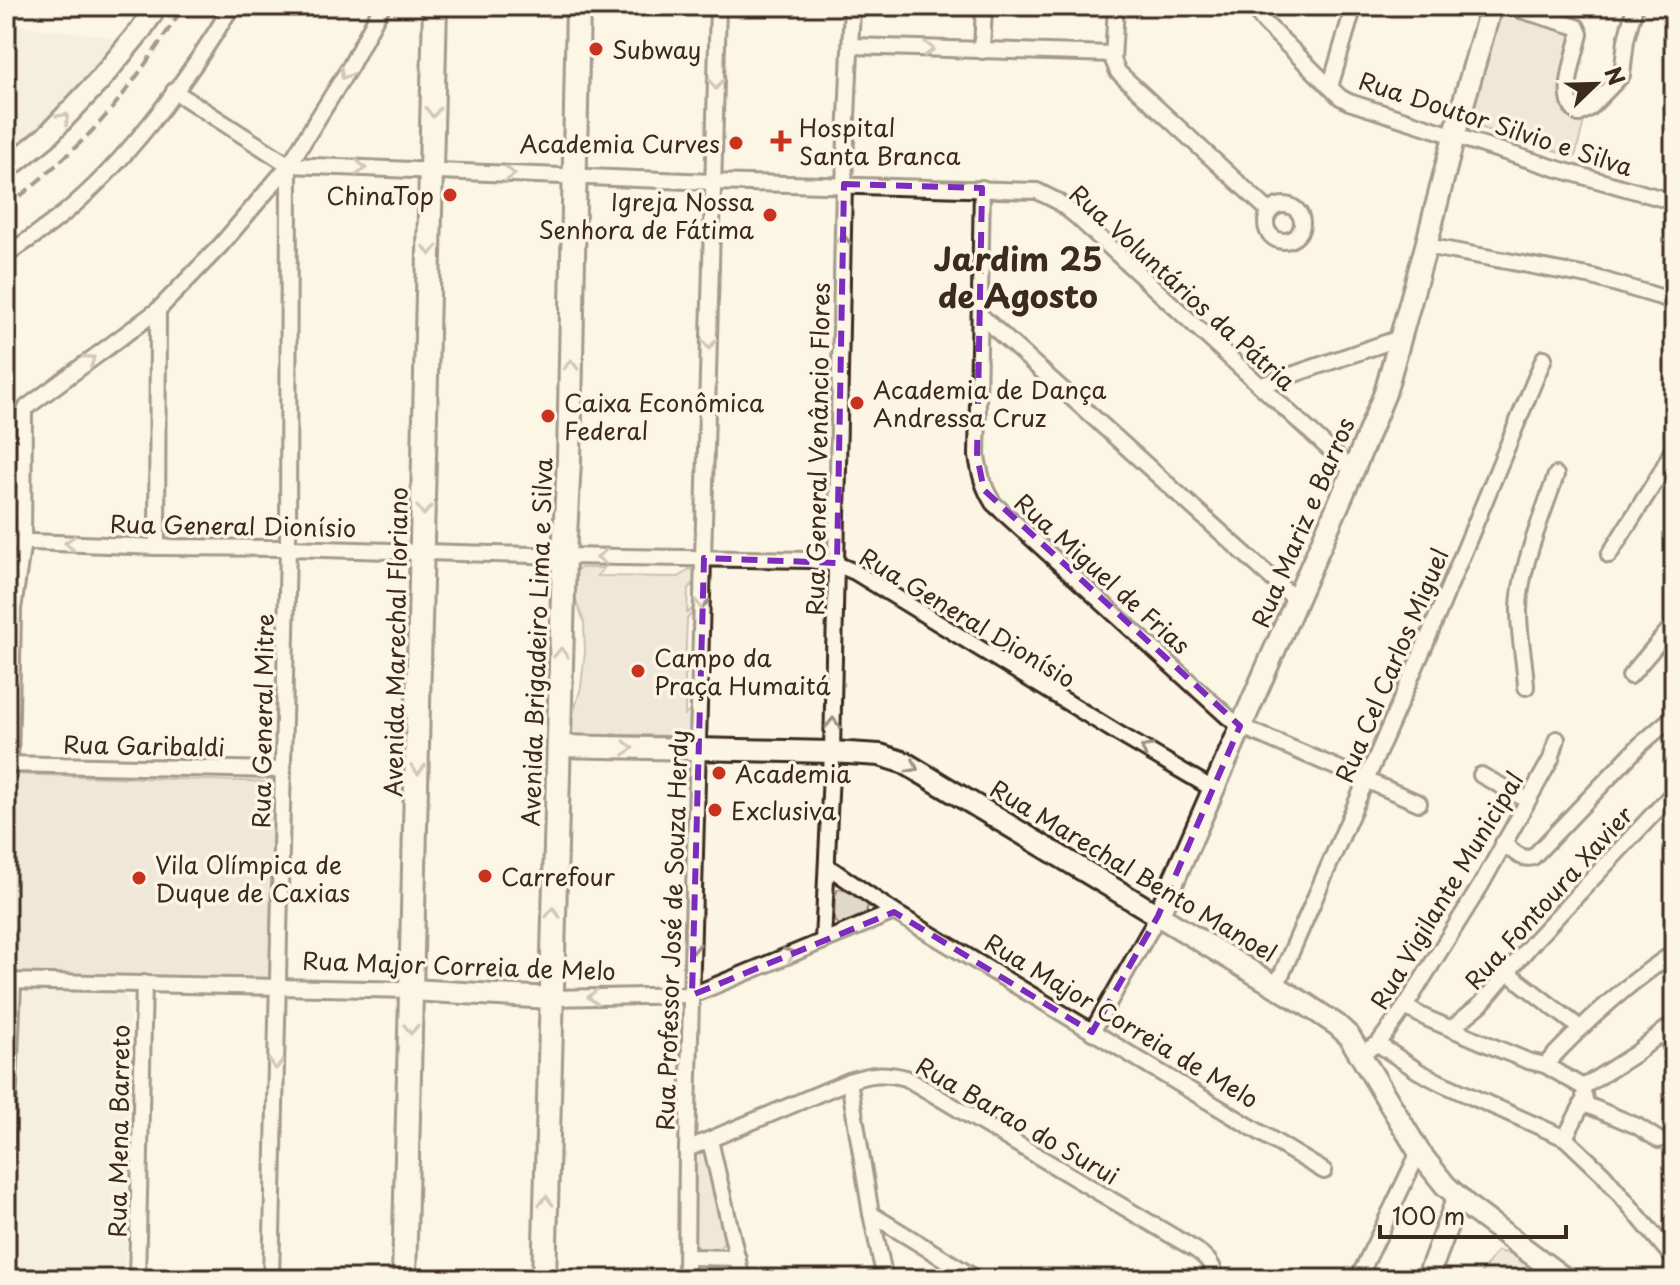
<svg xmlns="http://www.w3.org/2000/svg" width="1680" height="1285" font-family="'Playpen Sans',sans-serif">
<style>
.built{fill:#eee6d6}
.green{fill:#e0d8c8;stroke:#8e8173;stroke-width:2}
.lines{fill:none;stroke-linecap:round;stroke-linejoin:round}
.street-casing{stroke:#3b2a1e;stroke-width:20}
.secondary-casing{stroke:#3b2a1e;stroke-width:26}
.primary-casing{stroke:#3b2a1e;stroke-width:28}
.street{stroke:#fcf5e5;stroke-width:14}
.secondary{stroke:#fcf5e5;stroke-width:20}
.primary{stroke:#fcf5e5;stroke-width:22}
.rail{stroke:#3b2a1e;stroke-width:4;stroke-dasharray:12 6;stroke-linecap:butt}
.oneway{stroke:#9c9082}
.marked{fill:none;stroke:#7b2cbf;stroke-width:6;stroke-dasharray:16 10;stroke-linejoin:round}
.poi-dot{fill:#c8321e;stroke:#fcf5e5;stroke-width:3}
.labels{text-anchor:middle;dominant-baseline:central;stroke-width:7;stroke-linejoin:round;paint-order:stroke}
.poi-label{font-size:24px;fill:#3b2a1e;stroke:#fcf5e5;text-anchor:start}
.street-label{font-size:24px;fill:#3b2a1e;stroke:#fcf5e5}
.district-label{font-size:32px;font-weight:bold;fill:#3b2a1e;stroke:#fcf5e5}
</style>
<rect width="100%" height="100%" fill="#fcf5e5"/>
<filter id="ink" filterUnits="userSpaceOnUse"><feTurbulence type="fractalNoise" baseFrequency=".0125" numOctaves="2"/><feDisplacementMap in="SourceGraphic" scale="16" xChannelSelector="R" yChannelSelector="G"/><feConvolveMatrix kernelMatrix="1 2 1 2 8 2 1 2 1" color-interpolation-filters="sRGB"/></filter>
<g filter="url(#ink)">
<!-- built -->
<g class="built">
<path d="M6 24 108 37 114 42 97 68 64 105 6 156Z"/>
<path d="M34 989 121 991 125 997 129 1010V1022L125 1279H14L20 1000 26 992Z"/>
</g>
<!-- green -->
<g class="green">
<path d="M1495 9 1575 30 1573 116 1584 121 1575 157 1463 122Z"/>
<path d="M581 568H604L597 576 679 577 689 569 694 570 698 579 688 589 687 613 697 605V608L687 619 685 666 696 655V663L685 675V715L695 707 692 743 665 744 670 736 611 734 603 743 573 741 570 726 581 687 585 652 584 622 573 593 574 570Z"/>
<path d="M6 774 274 782 269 980 6 973Z"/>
<path d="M838 889C849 890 861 897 868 905L866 913 842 926 837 924 834 920 835 895Z"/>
<path d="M699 1151 707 1152 727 1237C721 1253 702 1258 693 1241L694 1159 695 1155Z"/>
<path d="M1497 1251 1522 1256 1551 1279H1477Z"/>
</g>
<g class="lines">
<defs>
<g id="street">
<path d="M1116 6 1113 60 1118 72 1269 211"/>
<path d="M1256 6 1258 14 1265 23 1340 97 1349 102 1558 169 1667 200"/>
<path d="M1507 6 1577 27 1580 34C1576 54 1557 102 1579 114L1590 108 1622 75 1626 40 1635 6"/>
<path d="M851 46 1113 54"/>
<path d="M982 51 984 6"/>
<path d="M1330 87 1354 6"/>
<path d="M174 91 289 165 713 182 1037 191 1057 201 1076 216 1353 471"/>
<path d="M982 188 977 456C980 474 983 487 993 503L1228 717 1240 726 1419 803"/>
<circle cx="1284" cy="223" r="18"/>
<path d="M1426 246 1593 277 1674 301"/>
<path d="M6 255C30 239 54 223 75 204 134 152 192 73 232 6"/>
<path d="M981 316 1297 601"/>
<path d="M1262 385 1400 338"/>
<path d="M6 490 23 515"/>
<path d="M6 541 157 547 288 548 564 556 810 560 836 564 855 572 1119 734 1213 789"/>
<path d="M157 547 158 310"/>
<path d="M1609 555 1660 474 1674 447"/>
<path d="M1630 676 1674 624"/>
<path d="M1526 687C1525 662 1519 637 1519 613 1518 571 1543 515 1556 475"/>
<path d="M6 764 282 770"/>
<path d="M10 765 13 609 23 541 24 412 27 407 158 310 221 245 289 165 351 65 382 6"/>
<path d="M1481 775 1527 800"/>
<path d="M1503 843C1512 850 1521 861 1533 857L1640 745 1674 716"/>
<path d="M827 866 894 912 1324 1171"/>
<path d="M823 941 832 752 844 184 852 6"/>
<path d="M1507 972 1580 1028"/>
<path d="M6 981 412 990"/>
<path d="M1276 987 1425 645 1544 358"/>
<path d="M551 998 692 995 894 912"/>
<path d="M1405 1007 1426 1018 1501 1050 1528 1061 1545 1065 1583 1087"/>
<path d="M1452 1028 1481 1004 1535 940 1674 792"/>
<path d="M1092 1032 1158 916"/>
<path d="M1663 1032 1674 1051"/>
<path d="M1378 1044 1418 1071 1441 1083 1565 1138 1603 1174 1674 1259"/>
<path d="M1360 1053 1378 1044 1405 1007 1481 885 1551 759 1557 739"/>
<path d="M1545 1065C1584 1023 1626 984 1674 953"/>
<path d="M849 1081 871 1214 885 1279"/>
<path d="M1583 1087 1635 1054 1674 1023"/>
<path d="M1582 1103 1637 1126 1659 1140"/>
<path d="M1565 1138 1585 1099 1584 1095"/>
<path d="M710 1140 742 1279"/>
<path d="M687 1149 849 1081C871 1074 883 1072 906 1078L1196 1250C1207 1258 1214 1265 1216 1279"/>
<path d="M6 1161 13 982"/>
<path d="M871 1214 977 1279"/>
<path d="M687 1257 738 1258"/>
<path d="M137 1279 144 983"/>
<path d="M271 1279 288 548 289 165"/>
<path d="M686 1279 687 1149 718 6"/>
<path d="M1358 1279 1419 1152"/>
</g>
<g id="secondary">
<path d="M6 169 46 137 99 81 140 31 157 6"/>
<path d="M559 746 832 752 880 755 905 763 1307 1005 1337 1025 1349 1036 1419 1152 1445 1185 1470 1208 1565 1279"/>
<path d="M1158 916 1353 471 1385 393 1426 246 1454 136 1491 6"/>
<path d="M412 990 551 998"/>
<path d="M1427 1279 1458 1197"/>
</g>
<g id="primary">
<path d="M404 1279 435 6"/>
<path d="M544 1279 564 556 569 460 578 6"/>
</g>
</defs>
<!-- street casing -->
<use href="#street" class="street-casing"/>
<!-- secondary casing -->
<use href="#secondary" class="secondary-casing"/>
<!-- primary casing -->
<use href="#primary" class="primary-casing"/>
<!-- street -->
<use href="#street" class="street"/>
<!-- secondary -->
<use href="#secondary" class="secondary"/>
<!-- primary -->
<use href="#primary" class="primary"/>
<!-- rail -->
<path class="rail" d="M6 208C35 184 63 160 89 134 126 96 155 50 184 6"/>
</g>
<!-- one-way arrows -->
<defs><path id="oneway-chevron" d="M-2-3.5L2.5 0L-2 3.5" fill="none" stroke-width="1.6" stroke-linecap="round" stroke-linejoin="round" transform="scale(2)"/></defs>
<g class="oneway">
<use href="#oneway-chevron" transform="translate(929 49) rotate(2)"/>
<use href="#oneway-chevron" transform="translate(345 74) rotate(121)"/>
<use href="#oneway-chevron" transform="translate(716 84) rotate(92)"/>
<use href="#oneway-chevron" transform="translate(433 112) rotate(91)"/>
<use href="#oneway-chevron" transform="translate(64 118) rotate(-47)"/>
<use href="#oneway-chevron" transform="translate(361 168) rotate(3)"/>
<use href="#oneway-chevron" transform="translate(510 174) rotate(2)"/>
<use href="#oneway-chevron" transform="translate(843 239) rotate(-89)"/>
<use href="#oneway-chevron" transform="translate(430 250) rotate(91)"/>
<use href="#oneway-chevron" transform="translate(709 344) rotate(91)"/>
<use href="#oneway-chevron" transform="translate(90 360) rotate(-36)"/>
<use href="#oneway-chevron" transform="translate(571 365) rotate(-89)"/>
<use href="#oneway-chevron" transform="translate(424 510) rotate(91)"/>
<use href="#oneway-chevron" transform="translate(70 543) rotate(-177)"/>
<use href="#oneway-chevron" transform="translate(602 557) rotate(-179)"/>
<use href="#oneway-chevron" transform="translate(702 604) rotate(92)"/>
<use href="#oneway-chevron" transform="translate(561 653) rotate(-88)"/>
<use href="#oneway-chevron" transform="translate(833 723) rotate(-89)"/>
<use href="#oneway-chevron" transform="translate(628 748) rotate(1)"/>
<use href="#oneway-chevron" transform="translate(1146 749) rotate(-150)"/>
<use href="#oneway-chevron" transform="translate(913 767) rotate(28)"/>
<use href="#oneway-chevron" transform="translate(418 769) rotate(91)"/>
<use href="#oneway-chevron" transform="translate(553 913) rotate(-88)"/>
<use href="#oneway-chevron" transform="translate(693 948) rotate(91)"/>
<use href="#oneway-chevron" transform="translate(790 954) rotate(-22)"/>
<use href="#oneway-chevron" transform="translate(593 997) rotate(178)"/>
<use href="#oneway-chevron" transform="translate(411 1029) rotate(91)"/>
<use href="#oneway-chevron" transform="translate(276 1064) rotate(91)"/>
<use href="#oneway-chevron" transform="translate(546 1201) rotate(-89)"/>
</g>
</g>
<!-- marked area -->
<path d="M0 0H1680V1285H0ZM844 184 982 188 977 456 984 490 1240 726 1158 916 1092 1032 894 912 692 995 704 558 837 563Z" fill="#fcf5e5" fill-opacity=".55" fill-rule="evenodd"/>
<path class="marked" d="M844 184 982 188 977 456 984 490 1240 726 1158 916 1092 1032 894 912 692 995 704 558 837 563Z"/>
<!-- markers -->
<g class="poi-dot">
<circle cx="596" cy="49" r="8"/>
<path d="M777 129h8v8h8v8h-8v8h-8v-8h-8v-8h8z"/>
<circle cx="736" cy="143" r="8"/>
<circle cx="450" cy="195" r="8"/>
<circle cx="770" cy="215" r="8"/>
<circle cx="857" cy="403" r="8"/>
<circle cx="548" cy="416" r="8"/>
<circle cx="638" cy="671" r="8"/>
<circle cx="719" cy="773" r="8"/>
<circle cx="715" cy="810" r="8"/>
<circle cx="485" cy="876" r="8"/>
<circle cx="139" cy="878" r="8"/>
</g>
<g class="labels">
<!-- poi labels -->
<g class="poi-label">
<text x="612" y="49">Subway</text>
<text x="799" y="127">Hospital<tspan x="799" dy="28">Santa Branca</tspan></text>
<text x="720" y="143" text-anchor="end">Academia Curves</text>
<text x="434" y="195" text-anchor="end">ChinaTop</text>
<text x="754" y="201" text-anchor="end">Igreja Nossa<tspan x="754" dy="28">Senhora de Fátima</tspan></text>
<text x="873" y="389">Academia de Dança<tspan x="873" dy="28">Andressa Cruz</tspan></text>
<text x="564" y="402">Caixa Econômica<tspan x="564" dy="28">Federal</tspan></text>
<text x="654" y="657">Campo da<tspan x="654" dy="28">Praça Humaitá</tspan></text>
<text x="735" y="773">Academia</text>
<text x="731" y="810">Exclusiva</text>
<text x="155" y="864">Vila Olímpica de<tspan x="155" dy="28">Duque de Caxias</tspan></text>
<text x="501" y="876">Carrefour</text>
</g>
<!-- street labels -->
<g class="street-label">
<text transform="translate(1496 123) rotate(18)">Rua Doutor Silvio e Silva</text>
<text transform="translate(1183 287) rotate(42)">Rua Voluntários da Pátria</text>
<text transform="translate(817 449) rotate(-89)">Rua General Venâncio Flores</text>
<text transform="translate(1302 522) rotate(-67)">Rua Mariz e Barros</text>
<text transform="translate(233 525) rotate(1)">Rua General Dionísio</text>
<text transform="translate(1103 573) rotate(42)">Rua Miguel de Frias</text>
<text transform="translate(968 617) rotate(31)">Rua General Dionísio</text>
<text transform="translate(395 642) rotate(-89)">Avenida Marechal Floriano</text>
<text transform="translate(536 642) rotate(-88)">Avenida Brigadeiro Lima e Silva</text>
<text transform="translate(1391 665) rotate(-67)">Rua Cel Carlos Miguel</text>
<text transform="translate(262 721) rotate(-89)">Rua General Mitre</text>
<text transform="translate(144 745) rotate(1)">Rua Garibaldi</text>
<text transform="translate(1134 870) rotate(31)">Rua Marechal Bento Manoel</text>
<text transform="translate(1446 890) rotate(-59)">Rua Vigilante Municipal</text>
<text transform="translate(1548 897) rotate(-48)">Rua Fontoura Xavier</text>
<text transform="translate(671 930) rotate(-88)">Rua Professor José de Souza Herdy</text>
<text transform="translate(459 965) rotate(2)">Rua Major Correia de Melo</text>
<text transform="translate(1122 1020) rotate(31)">Rua Major Correia de Melo</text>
<text transform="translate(1018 1120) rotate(30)">Rua Barao do Surui</text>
<text transform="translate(118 1131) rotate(-89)">Rua Mena Barreto</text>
</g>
<!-- district labels -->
<g class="district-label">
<text x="1018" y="258">Jardim 25<tspan x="1018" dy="37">de Agosto</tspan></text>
</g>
</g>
<!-- margin -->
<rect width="1680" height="1285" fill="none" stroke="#fcf5e5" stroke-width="32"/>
<rect x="16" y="16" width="1648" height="1253" fill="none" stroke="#3b2a1e" stroke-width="3" filter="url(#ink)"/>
<!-- north arrow -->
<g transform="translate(1596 84) rotate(67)" stroke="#fcf5e5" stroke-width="6" paint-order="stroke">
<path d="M0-6L14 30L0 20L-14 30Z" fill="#3b2a1e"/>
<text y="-12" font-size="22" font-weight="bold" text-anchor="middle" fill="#3b2a1e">N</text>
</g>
<!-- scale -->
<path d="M1380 1225v12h186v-12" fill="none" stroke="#3b2a1e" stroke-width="4"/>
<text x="1392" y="1225" font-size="24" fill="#3b2a1e" stroke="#fcf5e5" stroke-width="6" paint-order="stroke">100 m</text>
</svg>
